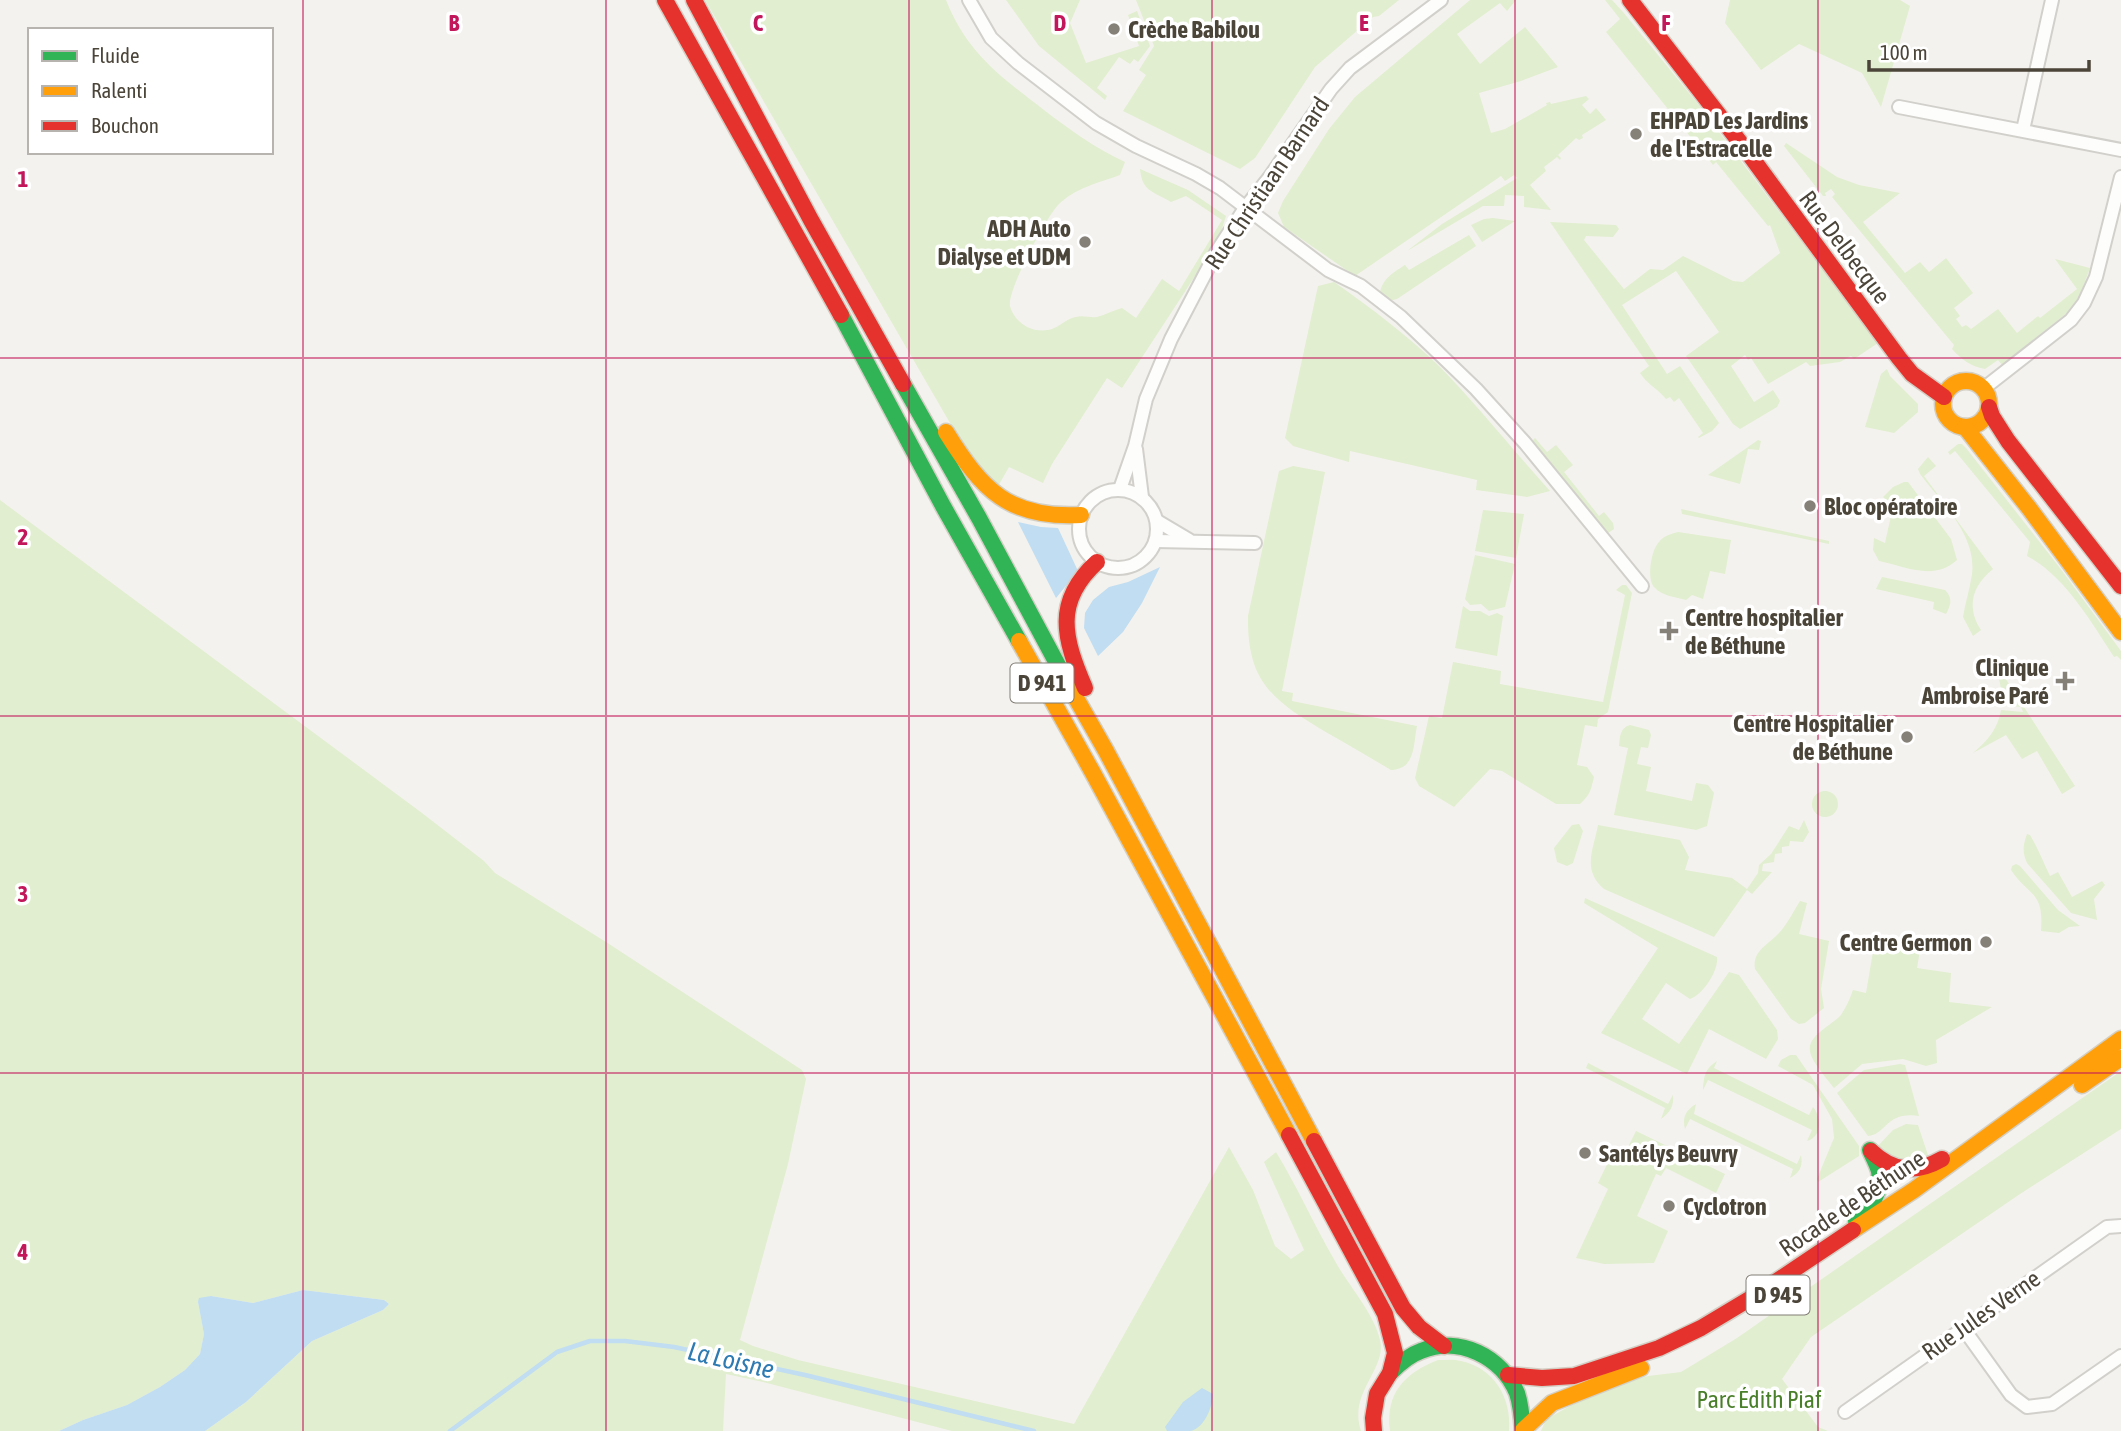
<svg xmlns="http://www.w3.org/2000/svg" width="2121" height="1431" font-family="'Asap Condensed',sans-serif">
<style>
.green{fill:#e1eecf}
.water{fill:#c0ddf1}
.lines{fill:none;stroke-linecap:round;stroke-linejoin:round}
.stream{stroke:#c0ddf1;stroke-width:4.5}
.street-casing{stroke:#d2d0cb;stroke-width:16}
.fast-casing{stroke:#d3cfc5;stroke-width:19}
.slow-casing{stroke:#d3cfc5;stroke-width:19}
.jam-casing{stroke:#d3cfc5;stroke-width:19}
.street{stroke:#fdfdfc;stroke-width:12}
.fast{stroke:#30b455;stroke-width:16}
.slow{stroke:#ff9f0a;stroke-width:16}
.jam{stroke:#e5322d;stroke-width:16}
.grid{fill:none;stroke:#c2185b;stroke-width:2;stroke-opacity:0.55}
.poi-dot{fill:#868178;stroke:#fff;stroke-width:2.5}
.labels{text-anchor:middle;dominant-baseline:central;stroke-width:7;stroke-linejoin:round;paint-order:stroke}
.shield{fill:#fff;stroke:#817c74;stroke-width:2}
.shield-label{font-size:23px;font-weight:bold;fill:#4b4439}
.poi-label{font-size:24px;font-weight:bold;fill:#4b4439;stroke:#fff;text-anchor:start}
.street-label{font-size:24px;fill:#4b4439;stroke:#fff}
.park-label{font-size:24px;fill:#4a7f2a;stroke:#fff}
.water-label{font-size:26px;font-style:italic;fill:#2e7ab2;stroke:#fff}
.grid-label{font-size:23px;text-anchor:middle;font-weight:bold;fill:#c2185b;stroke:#fff;stroke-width:7;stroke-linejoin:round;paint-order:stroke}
</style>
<rect width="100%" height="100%" fill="#f4f2ee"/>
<!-- green -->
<g class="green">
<path d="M705 0H946C967 53 1001 77 1044 110 1070 130 1095 148 1125 162L1120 175C1098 183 1075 188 1058 205 1046 218 1007 290 1010 306 1013 318 1024 328 1036 330 1058 333 1061 320 1076 317 1083 315 1090 318 1097 317 1105 315 1114 310 1122 308L1136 318 1162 279 1179 291 1222 220 1186 196 1171 202C1152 191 1142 191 1140 169L1188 190 1226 216 1218 241 1122 388 1107 378 1052 464 1043 483 1009 467 997 488 961 442Z"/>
<path d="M1006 0H1080L1070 23 1086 63 1139 46 1128 15 1137 11 1150 46 1138 62 1134 59 1130 64 1119 57 1097 88 1107 96 1105 100 1039 46Z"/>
<path d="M1136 0H1399L1379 16 1373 17 1315 67 1255 158 1240 169 1123 111 1146 75 1139 70 1154 46Z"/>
<path d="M1470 0H1516L1507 11 1500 3 1457 34 1480 64 1525 27 1558 67 1521 81 1479 93 1491 133 1505 129 1547 105 1546 103 1550 102 1551 104 1586 96 1589 99 1582 105 1590 114 1596 108 1606 120 1582 135 1583 138 1579 140 1576 138 1558 155 1561 158 1560 160 1557 157 1544 167 1546 171 1530 185 1551 210 1524 207V196L1505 195 1504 206H1483L1407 251 1442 224 1517 178 1514 175 1505 181 1501 176 1355 276 1284 227 1278 213 1283 201 1329 129 1355 97Z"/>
<path d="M1605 0H1612L1623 12 1698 104 1878 343 1854 359 1851 356 1840 362 1810 366 1806 362 1768 384 1751 358 1748 360 1745 355 1731 366 1754 402 1773 390 1780 401 1777 407 1740 429 1733 424 1686 356 1719 332 1676 271 1622 305 1667 374 1680 366 1719 423 1712 431 1699 438 1698 437 1703 433 1679 398 1674 402 1670 397 1666 399C1658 389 1647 384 1640 373L1649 366 1550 222 1616 225 1619 229 1613 237 1586 236 1584 240 1624 289 1650 269 1663 270 1683 256 1733 281 1743 282 1780 253 1770 225 1768 226 1716 162 1713 165 1606 32 1620 19Z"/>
<path d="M1730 0H1900L1910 6 1881 107 1862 73 1799 44 1761 70 1725 23Z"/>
<path d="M1786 143 1837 177 1859 185 1900 193 1863 222 1905 273 1920 262 1929 272 1946 258 1973 293 1954 308 1960 316 1956 319 1962 327 1966 325 1971 329 1998 309 2017 333 2038 316 2040 318 2077 289 2055 259 2090 268 2079 298 2068 312 2002 365 1998 360 1985 369C1970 366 1962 360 1952 349L1954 345 1832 197 1835 194 1831 189 1825 193 1826 196H1823L1784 146Z"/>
<path d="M1493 218 1515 221 1482 242 1471 225 1484 219Z"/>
<path d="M1469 235 1476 246 1397 299 1388 301 1380 293C1382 279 1394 272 1405 265L1409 270Z"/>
<path d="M1334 282C1371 308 1407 335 1439 366 1478 406 1513 450 1550 491L1527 497 1476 490 1477 480 1350 451 1349 462 1293 446 1285 438 1318 286Z"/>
<path d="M1887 369 1890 376 1918 404V412L1894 433 1865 427 1881 374Z"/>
<path d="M1535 438 1547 452 1556 445 1573 465 1564 472 1599 516 1604 512 1613 523 1614 529 1608 533 1532 441Z"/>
<path d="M1758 440 1761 441 1759 450 1748 449 1740 484 1708 475Z"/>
<path d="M1958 444H1962L1966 448 2060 568 2121 651V660L2117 656 2114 657C2092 623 2064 575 2027 556L2030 542 1955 451 1950 455 1948 452Z"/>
<path d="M1928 457 1936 466 1924 476 1993 569C1972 586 1966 607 1981 630L1973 636 1963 617C1965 603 1970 589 1972 574 1977 535 1941 502 1920 474L1918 469Z"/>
<path d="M1293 466 1325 472 1282 691 1293 693 1292 701 1417 726C1413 745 1416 769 1391 770 1369 757 1347 744 1324 731 1272 700 1247 681 1248 616L1279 471Z"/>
<path d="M1904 482H1908L1951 539 1957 560C1934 581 1907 567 1879 561L1873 550 1874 538 1885 543 1893 507 1883 497 1893 487Z"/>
<path d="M0 500 422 813 484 861 495 873 606 942 802 1070 806 1079 788 1164 740 1340 753 1346 798 1360 1074 1424 1229 1147 1253 1190 1275 1246 1291 1259 1304 1250 1264 1162 1276 1152C1298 1188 1314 1225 1335 1261 1348 1285 1374 1313 1380 1340 1387 1370 1348 1392 1361 1431H952L763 1382 726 1374 723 1431H205L246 1402 312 1341 383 1310 389 1304 384 1300 303 1290 253 1303 211 1296 198 1302 204 1334 200 1354 185 1370 160 1387 127 1405 83 1420 59 1431H0Z"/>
<path d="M1681 509 1829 541V544L1682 514Z"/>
<path d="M1483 510 1524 514 1516 558 1475 551Z"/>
<path d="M1678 532 1731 540 1725 574 1710 571 1703 599 1692 595 1686 600C1676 597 1662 596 1655 588 1646 580 1651 550 1659 542 1663 536 1671 534 1678 532Z"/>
<path d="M1475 555 1515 564 1505 607 1489 611 1481 604 1470 605 1465 599Z"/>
<path d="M1882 577 1945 590C1953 598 1951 605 1946 614L1933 609 1934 602 1876 589Z"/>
<path d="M1622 585H1626L1632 593 1608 712 1598 719 1597 727 1585 725 1577 765 1587 767 1594 777C1591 790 1590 795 1580 804H1556L1502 771 1490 769 1454 807 1419 786 1415 778 1429 716 1442 718 1453 662 1501 671 1500 684 1603 702 1625 595 1616 590Z"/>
<path d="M1463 606 1470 611H1480L1489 616 1497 613 1503 616 1497 656 1455 648Z"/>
<path d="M1989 653 2075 786 2062 794 2037 751 2022 759 2006 735 1973 753C1987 741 1998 729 2001 710L2023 712 2021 707 2002 705C2002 685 1998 671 1989 653Z"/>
<path d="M1630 725 1649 730 1651 735 1648 748 1641 747 1637 764 1651 767 1646 791 1692 801 1696 783 1708 785 1714 793 1707 826 1696 830 1614 815 1628 748 1619 746C1620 736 1620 728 1630 725Z"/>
<circle cx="1825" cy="804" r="13"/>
<path d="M1804 820 1809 832 1803 842 1790 841 1789 846 1782 847V853L1775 854 1774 862 1763 864 1762 871 1772 872 1752 894 1747 890 1714 937 1604 889C1582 870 1593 851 1598 825L1680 840 1689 857 1685 870 1732 878 1747 889 1758 873 1759 865 1771 854 1789 826 1799 830Z"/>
<path d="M1579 824 1583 831 1573 863 1567 866 1557 862 1554 848 1572 825Z"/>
<path d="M2027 834 2030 835C2038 848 2043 862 2050 876L2058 872 2072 897 2102 881 2105 885 2094 899 2097 920 2071 913 2027 863C2022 852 2023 845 2027 834Z"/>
<path d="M2016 864 2020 866 2058 910 2080 926 2069 927 2059 933 2041 931C2044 890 2029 897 2011 870L2012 866Z"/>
<path d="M1585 898 1717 957C1719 970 1703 995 1690 999L1666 983 1642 1019 1679 1044 1729 972 1739 975 1777 1030 1778 1039 1766 1059 1709 1029 1687 1074 1601 1033 1658 948 1584 903Z"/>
<path d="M1800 901 1807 903 1799 934 1829 941 1821 989 1824 1008 1805 1023 1799 1024 1791 1019 1755 969C1752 951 1768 945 1778 934 1787 925 1793 912 1800 901Z"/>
<path d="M1876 934 1921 944 1917 968 1951 973 1949 1002 1992 1007 1936 1040 1937 1063 1926 1066 1903 1059 1862 1064 1834 1088C1828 1080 1811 1061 1810 1051 1807 1036 1832 1025 1841 1015 1846 1007 1850 999 1853 990L1866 993Z"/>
<path d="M1790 1055H1796L1859 1146V1156L1818 1182 1817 1179 1834 1138 1832 1119 1813 1085 1778 1066 1781 1060Z"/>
<path d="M1717 1061 1714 1068 1809 1115 1813 1107C1822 1118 1822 1137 1807 1141L1812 1130 1708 1080 1703 1090C1704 1075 1705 1069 1717 1061Z"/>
<path d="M1588 1063 1668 1104 1673 1095C1674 1107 1670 1112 1661 1119L1665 1108 1586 1068Z"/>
<path d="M1900 1064 1905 1065 1919 1116C1886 1111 1886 1135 1868 1136L1837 1093 1864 1070Z"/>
<path d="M2121 1071V1129L2020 1194 1811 1337 1782 1379 1818 1427 1828 1431H1541L1545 1422 1552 1416 1570 1406 1615 1385 1648 1376 1681 1372 1737 1338Z"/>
<path d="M1696 1104 1694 1114 1797 1164 1801 1155C1803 1167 1800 1172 1790 1178L1793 1169 1690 1119 1685 1129C1682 1117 1686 1110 1696 1104Z"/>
<path d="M1906 1124 1918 1125 1930 1161 1909 1164 1876 1148 1893 1130Z"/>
<path d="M1636 1131 1725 1174 1716 1193 1666 1168 1661 1176 1656 1174 1637 1216 1668 1231 1654 1263 1604 1264 1576 1258 1608 1189 1598 1183 1615 1148 1625 1153Z"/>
<path d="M1438 1360C1446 1360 1454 1359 1461 1361 1494 1368 1512 1398 1509 1431H1390C1385 1393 1405 1373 1438 1360Z"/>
</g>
<!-- water -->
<g class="water">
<path d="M1018 522 1041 527 1058 528 1078 571 1056 598Z"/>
<path d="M1160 567 1142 603 1123 632 1098 656 1084 628 1085 613 1093 600 1109 587 1128 582Z"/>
<path d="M303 1290 384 1300 389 1304 383 1310 312 1341 246 1402 205 1431H59L83 1420 127 1405 160 1387 185 1370 200 1354 204 1334 198 1302 199 1298 211 1296 253 1303Z"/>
<path d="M1202 1388 1213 1394C1213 1406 1204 1429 1190 1431 1183 1431 1175 1431 1167 1431L1165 1427 1183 1402Z"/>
</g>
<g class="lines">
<!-- stream -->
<path class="stream" d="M450 1431 557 1352 590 1341H625L674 1347 805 1375 1034 1431"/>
<defs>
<g id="street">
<path d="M969 0 991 38 1018 63 1096 123 1136 146 1196 174 1220 188 1328 270 1361 286 1401 317 1476 389 1525 443 1642 586"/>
<path d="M1899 107 2121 150"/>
<path d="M2023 130 2052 0"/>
<path d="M1983 389 2071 320 2084 303 2096 277 2121 177"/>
<path d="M1136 449 1142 497"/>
<path d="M1120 489 1135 446 1146 399 1171 339 1217 251 1245 208 1269 178 1331 89 1350 68 1441 0"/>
<circle cx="1118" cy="529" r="39"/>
<path d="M1157 521 1189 540"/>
<path d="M1156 541 1255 543"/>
<path d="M1963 1328 2011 1395 2027 1407 2052 1404 2121 1356"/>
<path d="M1845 1412 2107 1227 2121 1226"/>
</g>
<g id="fast">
<path d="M841 315 943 506 1019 641"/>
<path d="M903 384 979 518 1068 684"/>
<path d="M1856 1221C1870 1209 1883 1191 1879 1171 1877 1164 1873 1157 1870 1150"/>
<path d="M1390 1373C1399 1364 1409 1355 1421 1351 1459 1335 1502 1357 1517 1393 1521 1405 1522 1418 1523 1431"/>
</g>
<g id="slow">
<circle cx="1966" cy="404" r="23"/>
<path d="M1965 427 2029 508 2121 632"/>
<path d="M946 432C982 490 1009 519 1081 515"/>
<path d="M1019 641 1093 773 1289 1135"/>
<path d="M1068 684 1106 751 1314 1141"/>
<path d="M2082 1085 2121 1058"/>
<path d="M1853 1230 1914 1190 2121 1039"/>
<path d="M1523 1430 1552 1403 1641 1368"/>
</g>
<g id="jam">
<path d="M665 0 841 315"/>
<path d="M694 0 811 220 903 384"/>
<path d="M1630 0 1749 154 1899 358 1912 374 1944 397"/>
<path d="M1989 407 1992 416 2008 441 2121 586"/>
<path d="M1085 688C1064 639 1053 602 1097 562"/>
<path d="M1289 1135 1385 1314 1395 1353 1390 1373 1377 1394 1373 1418 1374 1431"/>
<path d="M1314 1141 1403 1308 1419 1327 1444 1346"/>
<path d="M1871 1151C1893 1172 1916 1174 1942 1159"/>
<path d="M1508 1375 1542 1378 1574 1376 1659 1348 1701 1328 1756 1295 1853 1230"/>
</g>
</defs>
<!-- street casing -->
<use href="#street" class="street-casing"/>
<!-- fast casing -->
<use href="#fast" class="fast-casing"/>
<!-- slow casing -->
<use href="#slow" class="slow-casing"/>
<!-- jam casing -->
<use href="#jam" class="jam-casing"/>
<!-- street -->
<use href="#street" class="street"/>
<!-- fast -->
<use href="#fast" class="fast"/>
<!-- slow -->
<use href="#slow" class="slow"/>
<!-- jam -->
<use href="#jam" class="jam"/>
</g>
<!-- grid -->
<path class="grid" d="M303 0V1431M606 0V1431M909 0V1431M1212 0V1431M1515 0V1431M1818 0V1431M0 358H2121M0 716H2121M0 1073H2121"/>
<!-- markers -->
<g class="poi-dot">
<circle cx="1114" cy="29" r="7"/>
<circle cx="1636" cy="134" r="7"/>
<circle cx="1085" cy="242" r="7"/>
<circle cx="1810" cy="506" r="7"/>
<path d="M1665.5 620.5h7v7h7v7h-7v7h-7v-7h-7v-7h7z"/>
<path d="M2061.5 670.5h7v7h7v7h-7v7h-7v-7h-7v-7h7z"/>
<circle cx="1907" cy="737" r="7"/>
<circle cx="1986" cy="942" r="7"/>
<circle cx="1585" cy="1153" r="7"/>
<circle cx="1669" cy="1206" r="7"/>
</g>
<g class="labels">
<!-- shield labels -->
<g class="shield">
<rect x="1010.5" y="663.5" width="63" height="39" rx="5"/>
<rect x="1746.5" y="1275.5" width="63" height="39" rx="5"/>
</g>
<g class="shield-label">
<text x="1042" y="683">D 941</text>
<text x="1778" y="1295">D 945</text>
</g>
<!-- poi labels -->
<g class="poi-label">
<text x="1128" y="29">Crèche Babilou</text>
<text x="1650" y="120">EHPAD Les Jardins<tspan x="1650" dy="28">de l'Estracelle</tspan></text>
<text x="1071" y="228" text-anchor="end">ADH Auto<tspan x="1071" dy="28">Dialyse et UDM</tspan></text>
<text x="1824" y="506">Bloc opératoire</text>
<text x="1685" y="617">Centre hospitalier<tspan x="1685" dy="28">de Béthune</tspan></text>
<text x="2049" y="667" text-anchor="end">Clinique<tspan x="2049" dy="28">Ambroise Paré</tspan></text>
<text x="1893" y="723" text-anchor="end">Centre Hospitalier<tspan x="1893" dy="28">de Béthune</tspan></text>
<text x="1972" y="942" text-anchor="end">Centre Germon</text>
<text x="1599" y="1153">Santélys Beuvry</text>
<text x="1683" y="1206">Cyclotron</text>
</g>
<!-- street labels -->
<g class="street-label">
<text transform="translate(1267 183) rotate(-56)">Rue Christiaan Barnard</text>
<text transform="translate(1845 247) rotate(53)">Rue Delbecque</text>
<text transform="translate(1852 1203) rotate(-34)">Rocade de Béthune</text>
<text transform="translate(1981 1315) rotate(-35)">Rue Jules Verne</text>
</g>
<!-- park labels -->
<g class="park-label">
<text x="1759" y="1399">Parc Édith Piaf</text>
</g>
<!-- water labels -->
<g class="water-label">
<text transform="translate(731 1360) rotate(13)">La Loisne</text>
</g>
</g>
<g class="grid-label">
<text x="454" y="31">B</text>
<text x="758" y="31">C</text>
<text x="1060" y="31">D</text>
<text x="1364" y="31">E</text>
<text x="1666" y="31">F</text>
<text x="23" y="187">1</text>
<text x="23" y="545">2</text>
<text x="23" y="902">3</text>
<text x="23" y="1260">4</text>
</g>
<!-- legend -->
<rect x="28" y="28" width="245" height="126" fill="#ffffff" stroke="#b7b4b0" stroke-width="2"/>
<rect x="42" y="51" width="35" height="10" fill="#30b455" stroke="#b7b4b0" stroke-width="2"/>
<text x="91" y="63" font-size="21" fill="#4b4439">Fluide</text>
<rect x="42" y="86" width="35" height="10" fill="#ff9f0a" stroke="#b7b4b0" stroke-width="2"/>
<text x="91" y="98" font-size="21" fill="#4b4439">Ralenti</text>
<rect x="42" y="121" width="35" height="10" fill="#e5322d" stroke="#b7b4b0" stroke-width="2"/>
<text x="91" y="133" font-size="21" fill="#4b4439">Bouchon</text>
<!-- scale -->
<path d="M1869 60v10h220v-10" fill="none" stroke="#4b4439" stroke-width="3.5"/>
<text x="1880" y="60" font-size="21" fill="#4b4439" stroke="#ffffff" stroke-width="5" paint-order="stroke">100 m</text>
</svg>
